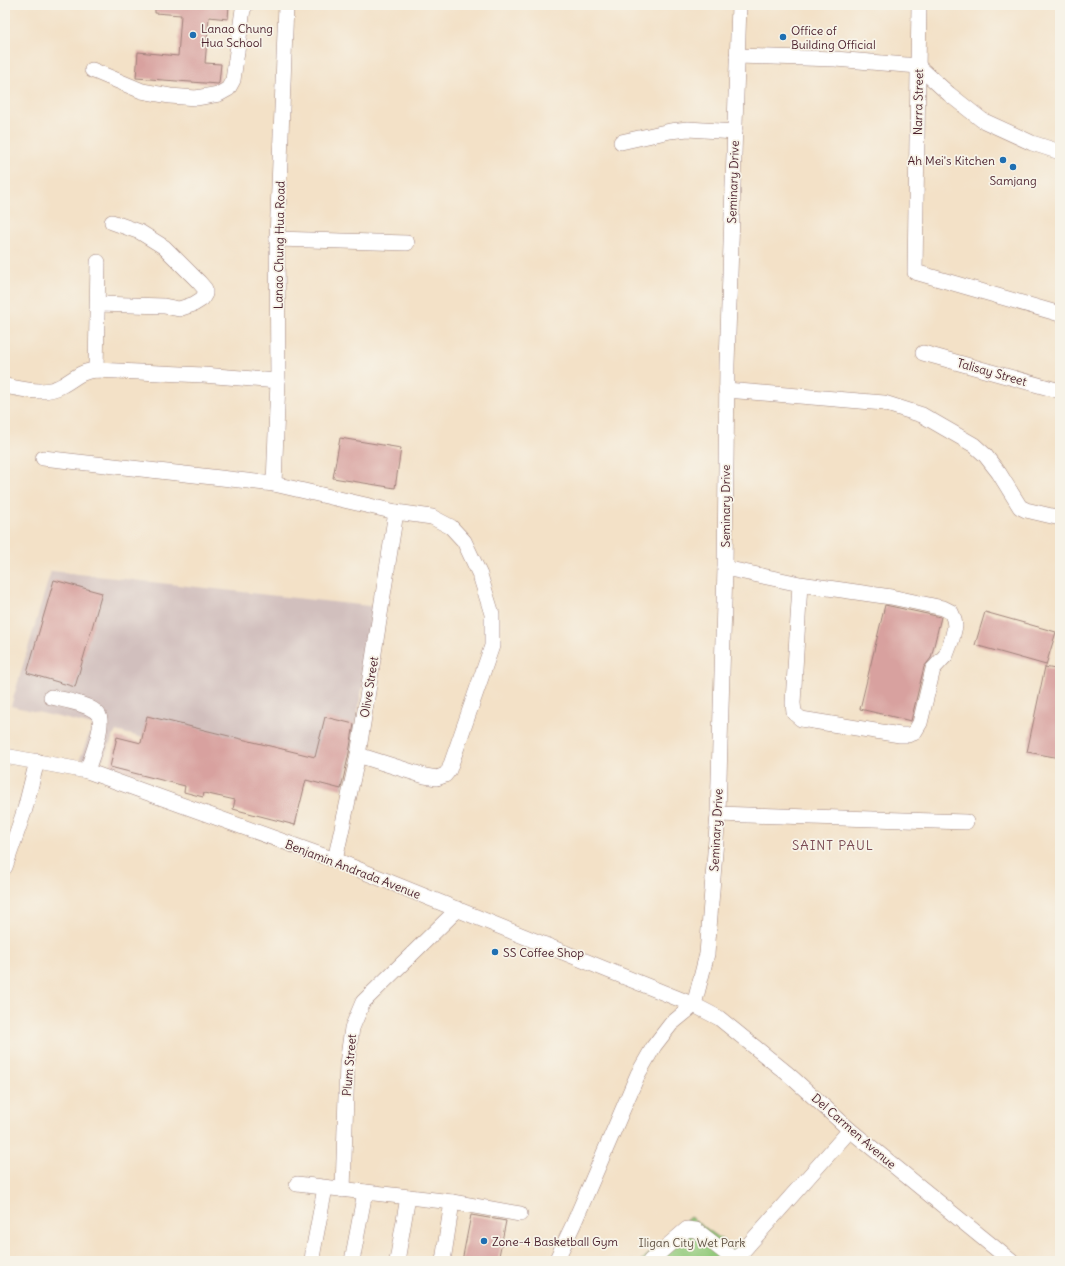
<svg xmlns="http://www.w3.org/2000/svg" width="1065" height="1266" font-family="Delius,sans-serif">
<style>
.industrial{fill:#d1bfbd}
.green{fill:#93ca7c;stroke:#6e7454}
.building{fill:#d8a19f}
.lines{fill:none;stroke-linecap:round;stroke-linejoin:round}
.minor-casing{stroke:#9e8079;stroke-width:16}
.path{stroke:#9e8079;stroke-width:2.5;stroke-dasharray:3 3;stroke-linecap:butt}
.minor{stroke:#fff;stroke-width:15}
.poi-dot{fill:#1f6fb2;stroke:#f7f3e8;stroke-width:1.5}
.labels{text-anchor:middle;dominant-baseline:central;stroke-width:3.5;stroke-linejoin:round;paint-order:stroke}
.poi-label{font-size:12px;fill:#4a1f2b;stroke:#f7f3e8;text-anchor:start}
.street-label{font-size:12px;fill:#4a1f2b;stroke:#f7f3e8}
.park-label{font-size:12px;fill:#605243;stroke:#f7f3e8}
.neighbourhood-label{font-size:13px;letter-spacing:1px;fill:#7c4c54;stroke:#f7f3e8}
</style>
<rect width="100%" height="100%" fill="#f7f3e8"/>
<filter id="ink" filterUnits="userSpaceOnUse"><feTurbulence type="fractalNoise" baseFrequency=".025" numOctaves="2"/><feDisplacementMap in="SourceGraphic" scale="8" xChannelSelector="R" yChannelSelector="G"/><feConvolveMatrix kernelMatrix="1 2 1 2 8 2 1 2 1" color-interpolation-filters="sRGB"/></filter>
<filter id="wash" filterUnits="userSpaceOnUse"><feTurbulence type="fractalNoise" baseFrequency=".012" numOctaves="4" result="noise"/><feDisplacementMap in="SourceGraphic" scale="16" xChannelSelector="R" yChannelSelector="G"/><feGaussianBlur stdDeviation="0.9" result="paint"/><feColorMatrix in="noise" values="0 0 0 0 0 0 0 0 0 0 0 0 0 0 0 0 0 1.4 0 .05"/><feComposite in="paint" operator="in"/></filter>
<g filter="url(#wash)">
<rect width="100%" height="100%" fill="#f3e1c7"/>
<!-- industrial -->
<path class="industrial" d="M51 571 378 607 343 789 116 731 100 764 80 759 93 725 11 706Z"/>
<!-- green -->
<path class="green" d="M690 1217 752 1261H641Z"/>
<g id="blocks">
<!-- building -->
<g class="building">
<path d="M155 5H229L228 19 209 17 205 63 221 64 219 83 218 84 136 78 138 52 178 56 181 15 155 13Z"/>
<path d="M340 438 401 448 395 488 333 478Z"/>
<path d="M54 580 102 593 75 687 27 673Z"/>
<path d="M885 605 941 617 931 658 924 667 911 721 860 709Z"/>
<path d="M985 612 1056 632 1046 665 975 645Z"/>
<path d="M1045 667 1060 670V758L1027 752Z"/>
<path d="M147 716 315 757 325 717 354 724 349 753 341 789 306 780 295 825 233 809 235 800 204 793 203 797 184 792 185 786 110 767 117 737 141 743Z"/>
<path d="M471 1215 506 1221 498 1261H462Z"/>
</g>
</g>
</g>
<g filter="url(#ink)">
<use href="#blocks" fill-opacity="0" stroke="#9e8079" stroke-width="1"/>
<g class="lines">
<defs>
<g id="minor">
<path d="M919 5 915 272 1060 314"/>
<path d="M737 56 835 59 918 66 949 94 982 120 1032 143 1060 152"/>
<path d="M92 70 142 91 170 96 196 98 219 94 228 89 233 80 243 9 246 5"/>
<path d="M621 142 670 131 688 129 735 132"/>
<path d="M277 239 407 243"/>
<path d="M98 304 164 306 179 309 194 304 202 299 205 294V289L199 282 164 247 140 232 112 222"/>
<path d="M923 353 1060 391"/>
<path d="M96 370 98 262"/>
<path d="M5 386C24 389 45 396 63 385 77 377 79 372 96 370L203 375 278 381"/>
<path d="M726 390 884 403 922 415 974 445 985 455 999 473 1020 507 1026 510 1060 518"/>
<path d="M43 458 274 484 396 512 432 517 451 527 464 541 480 575 492 614V646L449 770 445 775 437 778 425 776 358 755"/>
<path d="M274 484 278 381 277 239 286 5"/>
<path d="M725 568 800 584 891 597 943 608 951 612 954 619 955 626 952 639 946 655 933 669 920 723 914 733 908 735H900L801 719 794 713 793 703 800 584"/>
<path d="M51 697C64 700 90 704 98 714 106 724 90 760 87 771"/>
<path d="M5 756 87 771 335 860 694 1005 719 1018 788 1074 850 1130 1011 1261"/>
<path d="M718 814 966 822"/>
<path d="M335 860 358 755 396 512"/>
<path d="M5 867 25 809 37 761"/>
<path d="M694 1005 707 954 718 814 725 568 727 364 739 5"/>
<path d="M297 1184 452 1202 520 1214"/>
<path d="M343 1190 347 1064 352 1028 363 1002 458 909"/>
<path d="M735 1260 850 1130"/>
<path d="M312 1261 313 1252 325 1188"/>
<path d="M352 1261 365 1192"/>
<path d="M397 1261 408 1197"/>
<path d="M443 1261 452 1202"/>
<path d="M556 1261 573 1225 638 1074 654 1046 671 1024 694 1005"/>
<path d="M650 1261 687 1229 696 1230 736 1261"/>
</g>
</defs>
<!-- minor casing -->
<use href="#minor" class="minor-casing"/>
<!-- path -->
<path class="path" d="M695 1261H698"/>
<!-- minor -->
<use href="#minor" class="minor"/>
</g>
</g>
<!-- markers -->
<g class="poi-dot">
<circle cx="193" cy="35" r="4"/>
<circle cx="783" cy="37" r="4"/>
<circle cx="1003" cy="160" r="4"/>
<circle cx="1013" cy="167" r="4"/>
<circle cx="495" cy="952" r="4"/>
<circle cx="484" cy="1241" r="4"/>
</g>
<g class="labels">
<!-- poi labels -->
<g class="poi-label">
<text x="201" y="28">Lanao Chung<tspan x="201" dy="14">Hua School</tspan></text>
<text x="791" y="30">Office of<tspan x="791" dy="14">Building Official</tspan></text>
<text x="995" y="160" text-anchor="end">Ah Mei's Kitchen</text>
<text x="1013" y="180" text-anchor="middle">Samjang</text>
<text x="503" y="952">SS Coffee Shop</text>
<text x="492" y="1241">Zone-4 Basketball Gym</text>
</g>
<!-- street labels -->
<g class="street-label">
<text transform="translate(918 102) rotate(-89)">Narra Street</text>
<text transform="translate(733 182) rotate(-88)">Seminary Drive</text>
<text transform="translate(279 245) rotate(-89)">Lanao Chung Hua Road</text>
<text transform="translate(992 372) rotate(16)">Talisay Street</text>
<text transform="translate(725 506) rotate(-90)">Seminary Drive</text>
<text transform="translate(369 687) rotate(-81)">Olive Street</text>
<text transform="translate(716 830) rotate(-87)">Seminary Drive</text>
<text transform="translate(353 869) rotate(21)">Benjamin Andrada Avenue</text>
<text transform="translate(349 1065) rotate(-85)">Plum Street</text>
<text transform="translate(854 1131) rotate(41)">Del Carmen Avenue</text>
</g>
<!-- park labels -->
<g class="park-label">
<text x="692" y="1242">Iligan City Wet Park</text>
</g>
<!-- neighbourhood labels -->
<g class="neighbourhood-label">
<text x="833" y="845">SAINT PAUL</text>
</g>
</g>
<!-- margin -->
<rect width="1065" height="1266" fill="none" stroke="#f7f3e8" stroke-width="20"/>
</svg>
